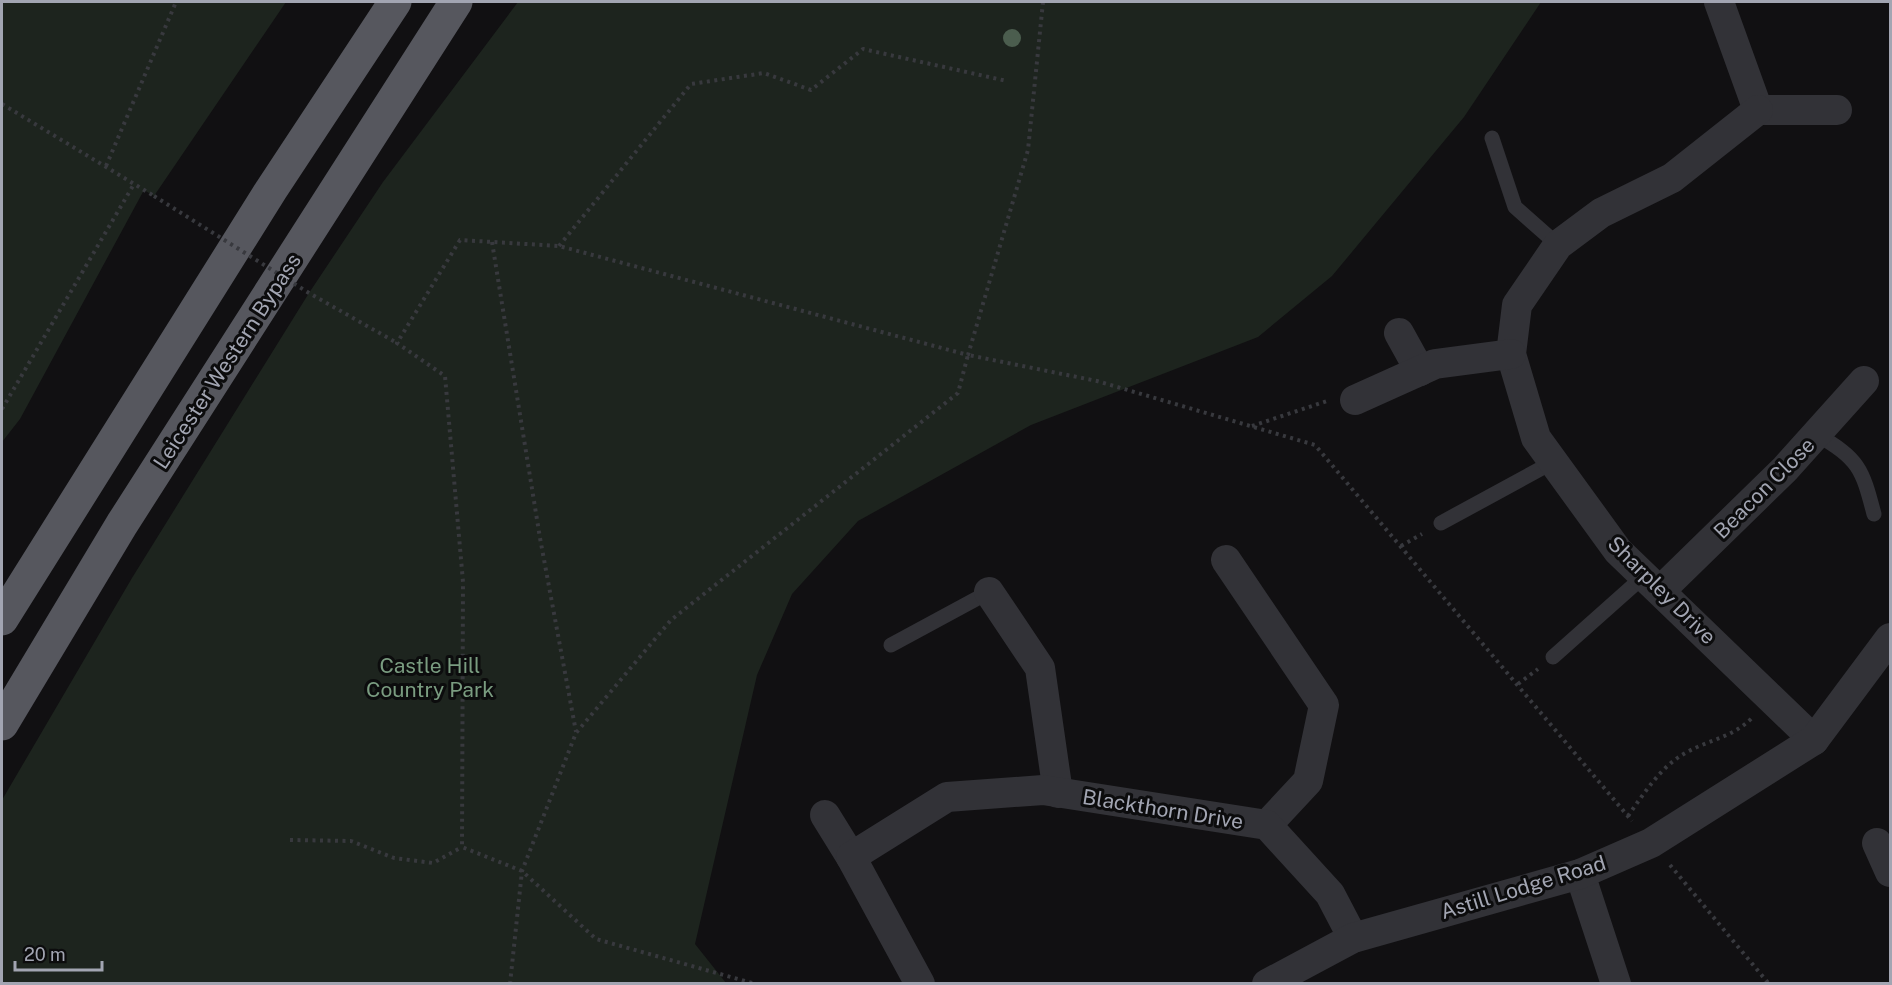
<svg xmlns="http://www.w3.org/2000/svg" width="1892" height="985" font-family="'Public Sans',sans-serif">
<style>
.green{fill:#1d241e}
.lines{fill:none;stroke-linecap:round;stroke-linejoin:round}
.path{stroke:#38393e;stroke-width:4;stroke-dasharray:3 4.5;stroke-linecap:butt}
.service{stroke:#323237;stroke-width:15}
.minor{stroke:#323237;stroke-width:30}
.trunk{stroke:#56575e;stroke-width:33}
.path-bridge{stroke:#38393e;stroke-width:4;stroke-dasharray:3 4.5;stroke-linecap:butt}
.tree{fill:#4b5d4e}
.labels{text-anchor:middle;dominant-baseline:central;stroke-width:6;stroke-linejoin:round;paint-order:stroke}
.street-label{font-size:21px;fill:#a2a5b2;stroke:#0c0c0d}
.park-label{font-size:21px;fill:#7a9c80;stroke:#0c0c0d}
</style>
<rect width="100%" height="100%" fill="#111012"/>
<!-- green -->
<g class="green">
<path d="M2 2H286L154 196 144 190 20 419 2 442Z"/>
<path d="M518 2H1541L1464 117 1332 276 1258 337 1031 425 858 521 792 594 757 675 695 944 726 983H2V800L132 578 309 293 383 182Z"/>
</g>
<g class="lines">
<!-- path -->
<g class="path">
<path d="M2 104 154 196"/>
<path d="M106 166 176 2"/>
<path d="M492 242 540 538 576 732"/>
<path d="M559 246 691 84 764 73 811 90 863 49 1007 81"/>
<path d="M2 409 134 184"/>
<path d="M1252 426 1327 401"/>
<path d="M1401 546 1422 534"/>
<path d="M1518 684 1538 669"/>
<path d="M1628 816C1645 792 1661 766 1687 752 1711 739 1731 738 1752 718"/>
<path d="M290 840 351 841 394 858 433 863 462 847"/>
<path d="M1670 865 1769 984"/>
<path d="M752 983 596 939 522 871 462 847 463 582 445 376 397 343 460 240 559 246 968 355 1028 150 1043 2"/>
<path d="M510 984 522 871 576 733 671 620 958 393 968 355 1097 381 1315 445 1632 821"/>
</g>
<!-- service -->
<g class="service">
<path d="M1492 138 1515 207 1558 245"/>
<path d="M1816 434C1859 459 1862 468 1874 514"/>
<path d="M1441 523 1553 462"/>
<path d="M891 645 989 592"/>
<path d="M1553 657 1644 576"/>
</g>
<!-- minor -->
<g class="minor">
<path d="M1719 2 1758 110H1837"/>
<path d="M1758 110 1672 178 1601 213 1558 245 1517 305 1511 354 1536 438 1618 551 1814 740"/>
<path d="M1399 333 1420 371"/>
<path d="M1355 400 1435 364 1511 354"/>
<path d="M1226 560 1324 705 1308 781 1267 825"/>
<path d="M1660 591 1785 469 1864 381"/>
<path d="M989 592 1040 668 1058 793"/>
<path d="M825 815 851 857"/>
<path d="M1877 843 1890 872"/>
<path d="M1580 874 1616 984"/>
<path d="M920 984 851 857 947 797 1043 790 1267 825 1330 894 1353 938"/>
<path d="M1267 984 1353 938 1580 874 1651 843 1814 740 1890 638"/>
</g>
<!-- trunk -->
<g class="trunk">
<path d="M2 619 271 190 395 2"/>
<path d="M2 724 122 524 456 2"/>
</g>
<!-- path-bridge -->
<path class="path-bridge" d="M154 196 309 293 397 343"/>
</g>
<!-- trees -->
<circle class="tree" cx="1012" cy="38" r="9"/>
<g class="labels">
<!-- street labels -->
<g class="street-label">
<text transform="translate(227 361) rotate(-57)">Leicester Western Bypass</text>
<text transform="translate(1764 488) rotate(-45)">Beacon Close</text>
<text transform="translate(1662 590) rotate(45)">Sharpley Drive</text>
<text transform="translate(1163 809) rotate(9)">Blackthorn Drive</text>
<text transform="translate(1523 887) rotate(-17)">Astill Lodge Road</text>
</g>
<!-- park labels -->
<g class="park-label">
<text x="430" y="665">Castle Hill<tspan x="430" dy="24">Country Park</tspan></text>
</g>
</g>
<!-- border -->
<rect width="1892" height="985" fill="none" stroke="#a2a5b2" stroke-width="6"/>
<!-- scale -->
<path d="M15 961v9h87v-9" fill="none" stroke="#a2a5b2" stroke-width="3"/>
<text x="24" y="961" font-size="18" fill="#a2a5b2" stroke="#0c0c0d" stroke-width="4.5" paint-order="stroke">20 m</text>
</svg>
